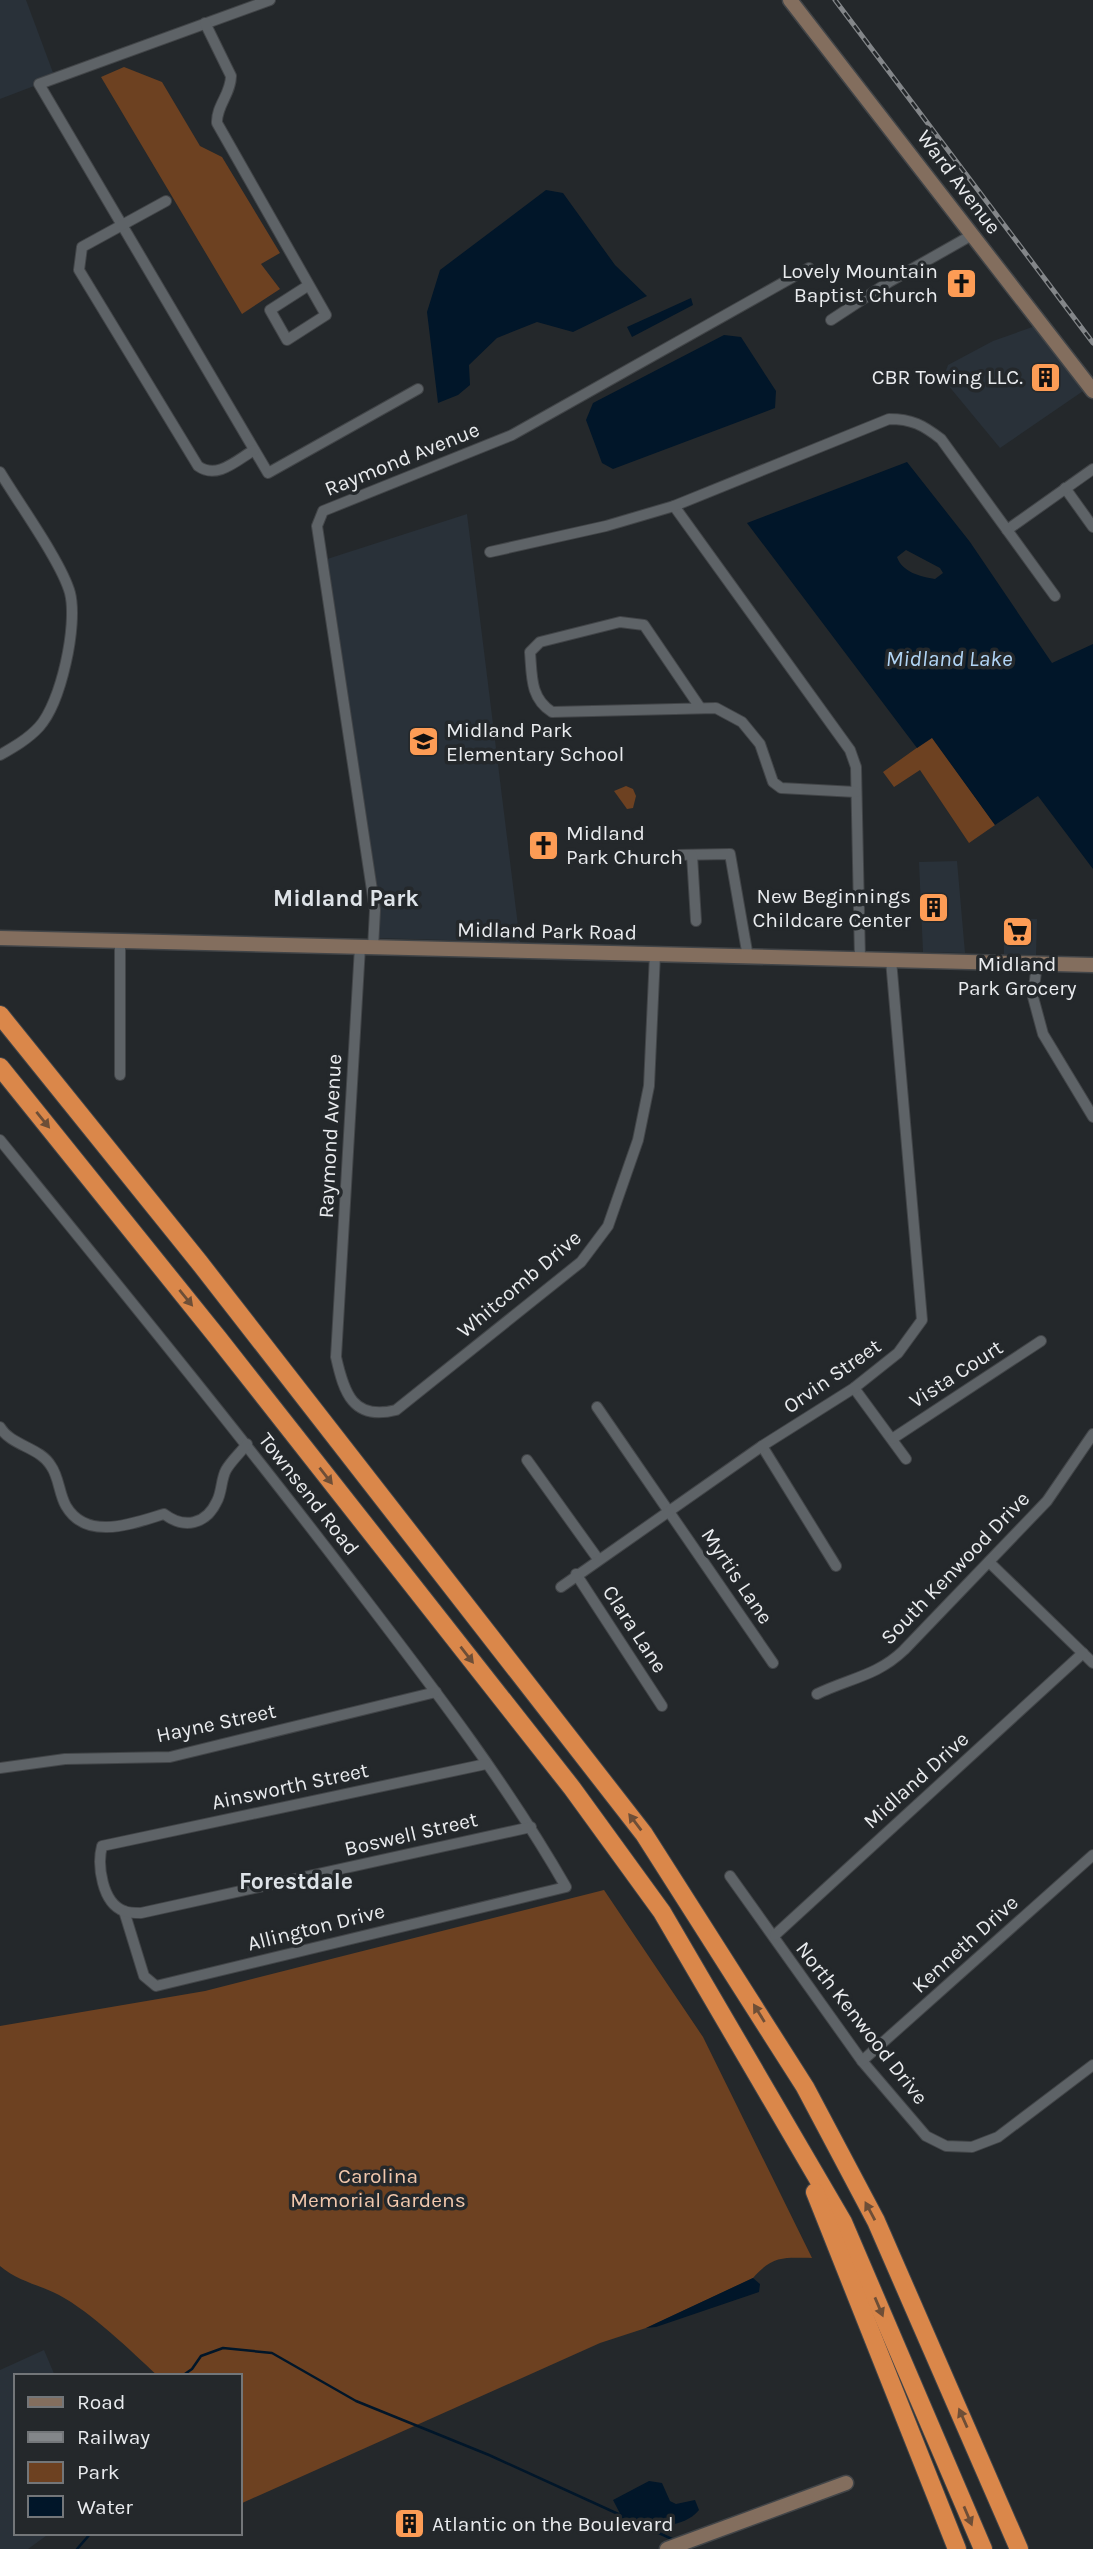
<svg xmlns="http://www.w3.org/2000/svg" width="1093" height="2549" font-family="Karla,sans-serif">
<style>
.built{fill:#293139}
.green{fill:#6d4121}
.water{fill:#011629;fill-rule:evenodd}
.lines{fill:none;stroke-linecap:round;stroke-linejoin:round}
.stream{stroke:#011629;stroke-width:2.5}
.street-casing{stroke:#424548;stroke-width:12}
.secondary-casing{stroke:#424548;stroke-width:17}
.highway-casing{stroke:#424548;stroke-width:20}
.street{stroke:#5e6367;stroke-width:10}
.secondary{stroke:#836e5e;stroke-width:14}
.highway{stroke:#da874a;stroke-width:18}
.rail-casing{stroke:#838689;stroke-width:5}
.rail{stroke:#24282b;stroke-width:2.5;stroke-dasharray:8;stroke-linecap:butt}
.oneway{fill:#6d4e37}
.labels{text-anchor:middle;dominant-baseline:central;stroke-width:7;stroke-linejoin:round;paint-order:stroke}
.street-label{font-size:21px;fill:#e9ebee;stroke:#24282b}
.poi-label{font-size:21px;fill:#e9ebee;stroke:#24282b;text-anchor:end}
.park-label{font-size:21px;fill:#f2c8ad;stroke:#24282b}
.water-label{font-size:23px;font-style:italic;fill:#b1d5f6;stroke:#24282b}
.neighbourhood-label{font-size:23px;font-weight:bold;fill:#dee3e8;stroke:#24282b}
</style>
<rect width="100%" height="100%" fill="#24282b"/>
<!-- built -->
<g class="built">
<path d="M0 0H26L55 78 0 99Z"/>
<path d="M1041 324 1089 387 1000 448 943 379 948 365 993 341Z"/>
<path d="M467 514 520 942 374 938 375 910 321 561Z"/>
<path d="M957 861 965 953 923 952 919 862Z"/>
<path d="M1004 919H1037L1036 955 1004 954Z"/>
<path d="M44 2350 55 2376H16V2533H50L28 2549H0V2370Z"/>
</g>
<!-- green -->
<g class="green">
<path d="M124 67 162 82 200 146 222 157 280 253 261 264 280 289 242 314 101 77Z"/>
<path d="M932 737 995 825 969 843 920 770 894 787 883 772Z"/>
<path d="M626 786 633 789 636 796 633 808 627 809 614 791Z"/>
<path d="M604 1890 703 2037 812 2258C784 2258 773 2255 753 2278L646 2328 600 2343 240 2504V2376H158C131 2351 91 2312 59 2295 40 2285 17 2281 0 2266V2026L205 1991Z"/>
</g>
<!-- water -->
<g class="water">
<path d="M546 190 563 193 615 265 647 296 573 332 537 322 497 338 469 365 470 385 458 395 438 403 427 312 440 270Z"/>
<path d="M691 298 693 305 632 337 627 327Z"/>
<path d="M724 335 741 337 776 391 775 408 613 469 602 463 586 420 593 403Z"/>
<path d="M907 462 970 542 1052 663 1093 644V869L1038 796 995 825 932 738 917 748 747 523ZM906 550 940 568 943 573 935 579C921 577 902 572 897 557Z"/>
<path d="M753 2278 760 2284 759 2292 656 2327 646 2328Z"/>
<path d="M649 2481 662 2483 670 2501 676 2504 695 2500 699 2510C684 2529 650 2526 630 2533L613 2500Z"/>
</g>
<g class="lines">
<!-- stream -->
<g class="stream">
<path d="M182 2376 192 2369 201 2356 223 2348 272 2353 356 2401 489 2455 627 2518"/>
<path d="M648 2528 674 2540"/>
<path d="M77 2549 91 2533"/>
</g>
<defs>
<g id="street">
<path d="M270 0 39 84 268 473 418 389"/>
<path d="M205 23 231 76C231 94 216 106 217 123L326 315 287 340 270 310 309 285"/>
<path d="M166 201 82 247 79 270 198 466C217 480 237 460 254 450"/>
<path d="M831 320 889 282 972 235"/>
<path d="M0 472C18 502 62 563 70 593 78 625 61 703 39 727 28 739 14 747 0 755"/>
<path d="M1065 488 1093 527"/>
<path d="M674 506 850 750 856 767 860 960"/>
<path d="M1007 530 1093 469"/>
<path d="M490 552 606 526 674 506 889 419C912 419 923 425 941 439L1055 596"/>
<path d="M699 706 644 625 620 622 540 642 530 652C532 676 530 698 552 712L716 708 742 722 760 744 773 782 781 788 856 792"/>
<path d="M676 855 730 854 748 957"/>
<path d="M692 855 696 921"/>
<path d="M120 941V1075"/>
<path d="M360 947 336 1357C344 1393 353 1421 396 1410L581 1262 608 1226 638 1140 649 1086 655 954"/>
<path d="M373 948 375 910 317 526 323 511 512 435 809 268"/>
<path d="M1037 963 1033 997 1043 1034 1093 1117"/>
<path d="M0 1140C117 1284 234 1427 347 1575 424 1676 503 1777 566 1887L156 1986 144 1976 124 1911"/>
<path d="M854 1388 906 1459"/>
<path d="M597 1407 773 1663"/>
<path d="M0 1427C11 1446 40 1447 51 1466 59 1477 59 1494 66 1506 87 1542 134 1523 164 1514 184 1529 206 1525 217 1501 222 1492 221 1479 226 1470 231 1461 241 1452 247 1444"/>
<path d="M892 1439 1041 1341"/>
<path d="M762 1446 836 1566"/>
<path d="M527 1460 598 1559"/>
<path d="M989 1562 1093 1663"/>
<path d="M576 1574 662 1706"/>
<path d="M561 1587 762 1446 854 1388 898 1353 922 1320 891 960"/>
<path d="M817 1694C850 1678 877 1676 904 1650L1047 1501 1093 1434"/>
<path d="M486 1764 102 1846C97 1865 102 1903 124 1911 129 1913 136 1913 141 1913L531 1827"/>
<path d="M0 1768 65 1759 170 1757 436 1692"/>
<path d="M730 1876 862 2061 926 2136 946 2146 972 2147 998 2137 1093 2065"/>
<path d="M775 1935 1083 1653"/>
<path d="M862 2061 1093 1855"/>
</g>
<g id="secondary">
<path d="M790 0 1093 391"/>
<path d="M0 938 1093 965"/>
<path d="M667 2549 846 2483"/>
</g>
<g id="highway">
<path d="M0 1015 199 1262 644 1834 805 2087 876 2221 1019 2549"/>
<path d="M0 1067 218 1338 572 1788 662 1912 843 2222 983 2549"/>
<path d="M815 2192 957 2549"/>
</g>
</defs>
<!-- street casing -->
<use href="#street" class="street-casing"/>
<!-- secondary casing -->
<use href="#secondary" class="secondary-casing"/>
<!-- highway casing -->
<use href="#highway" class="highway-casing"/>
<!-- street -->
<use href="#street" class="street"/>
<!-- secondary -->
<use href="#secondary" class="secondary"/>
<!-- highway -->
<use href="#highway" class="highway"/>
<defs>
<path id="rail" d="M835 0 1093 343"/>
</defs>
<!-- rail casing -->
<use href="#rail" class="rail-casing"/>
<!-- rail -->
<use href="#rail" class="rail"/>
</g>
<!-- one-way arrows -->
<defs><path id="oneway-solid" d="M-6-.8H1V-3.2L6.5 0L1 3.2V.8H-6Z" transform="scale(1.75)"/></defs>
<g class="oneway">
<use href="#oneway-solid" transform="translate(43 1120) rotate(51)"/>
<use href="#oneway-solid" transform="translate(186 1298) rotate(51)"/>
<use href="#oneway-solid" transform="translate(326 1476) rotate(52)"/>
<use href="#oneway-solid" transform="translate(467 1655) rotate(52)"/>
<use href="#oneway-solid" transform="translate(635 1822) rotate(-127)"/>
<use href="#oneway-solid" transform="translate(759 2013) rotate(-122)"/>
<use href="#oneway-solid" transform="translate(870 2211) rotate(-118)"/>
<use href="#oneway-solid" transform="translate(879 2307) rotate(67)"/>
<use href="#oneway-solid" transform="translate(963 2418) rotate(-114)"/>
<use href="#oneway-solid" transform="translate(968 2516) rotate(67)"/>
</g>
<!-- icons -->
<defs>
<symbol id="church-square" viewBox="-11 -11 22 22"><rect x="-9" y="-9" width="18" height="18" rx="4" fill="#fd9c55" stroke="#24282b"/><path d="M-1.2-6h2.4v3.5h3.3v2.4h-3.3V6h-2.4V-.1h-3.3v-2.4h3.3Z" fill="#111"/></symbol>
<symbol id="building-square" viewBox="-11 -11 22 22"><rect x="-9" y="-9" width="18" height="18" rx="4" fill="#fd9c55" stroke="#24282b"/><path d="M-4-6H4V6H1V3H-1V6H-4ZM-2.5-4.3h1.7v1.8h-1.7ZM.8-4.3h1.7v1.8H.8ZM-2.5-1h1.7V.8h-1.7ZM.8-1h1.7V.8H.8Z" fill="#111"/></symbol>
<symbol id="school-square" viewBox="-11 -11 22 22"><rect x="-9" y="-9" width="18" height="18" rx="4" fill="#fd9c55" stroke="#24282b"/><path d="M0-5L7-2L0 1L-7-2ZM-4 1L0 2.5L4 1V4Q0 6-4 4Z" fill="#111"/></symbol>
<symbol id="supermarket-square" viewBox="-11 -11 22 22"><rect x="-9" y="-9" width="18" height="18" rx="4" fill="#fd9c55" stroke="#24282b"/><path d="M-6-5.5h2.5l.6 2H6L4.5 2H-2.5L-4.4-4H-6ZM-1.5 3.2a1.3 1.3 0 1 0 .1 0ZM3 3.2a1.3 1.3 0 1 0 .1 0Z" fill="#111"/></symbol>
</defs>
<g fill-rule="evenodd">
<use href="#church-square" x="944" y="266" width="35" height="35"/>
<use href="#building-square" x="1028" y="360" width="35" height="35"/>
<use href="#school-square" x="406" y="724" width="35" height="35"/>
<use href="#church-square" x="526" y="828" width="35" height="35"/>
<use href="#building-square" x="916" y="890" width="35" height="35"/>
<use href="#supermarket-square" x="1000" y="914" width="35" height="35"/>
<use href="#building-square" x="392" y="2506" width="35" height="35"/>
</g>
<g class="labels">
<!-- street labels -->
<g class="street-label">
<text transform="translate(959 182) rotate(53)">Ward Avenue</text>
<text transform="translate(402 459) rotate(-22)">Raymond Avenue</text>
<text transform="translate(547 931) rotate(1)">Midland Park Road</text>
<text transform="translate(330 1136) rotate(-87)">Raymond Avenue</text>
<text transform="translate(519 1284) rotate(-40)">Whitcomb Drive</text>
<text transform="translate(956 1374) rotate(-33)">Vista Court</text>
<text transform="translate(832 1376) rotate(-35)">Orvin Street</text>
<text transform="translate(309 1494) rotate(52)">Townsend Road</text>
<text transform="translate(955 1568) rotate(-46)">South Kenwood Drive</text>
<text transform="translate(737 1576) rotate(56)">Myrtis Lane</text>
<text transform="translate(635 1629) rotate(57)">Clara Lane</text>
<text transform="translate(216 1723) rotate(-12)">Hayne Street</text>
<text transform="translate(916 1780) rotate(-42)">Midland Drive</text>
<text transform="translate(290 1786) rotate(-12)">Ainsworth Street</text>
<text transform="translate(411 1834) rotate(-13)">Boswell Street</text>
<text transform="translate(316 1927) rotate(-14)">Allington Drive</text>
<text transform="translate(965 1944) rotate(-42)">Kenneth Drive</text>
<text transform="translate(862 2023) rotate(52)">North Kenwood Drive</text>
</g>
<!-- poi labels -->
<g class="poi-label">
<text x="938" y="271">Lovely Mountain<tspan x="938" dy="24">Baptist Church</tspan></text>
<text x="1023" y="377">CBR Towing LLC.</text>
<text x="446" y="730" text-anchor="start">Midland Park<tspan x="446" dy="24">Elementary School</tspan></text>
<text x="566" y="833" text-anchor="start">Midland<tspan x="566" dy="24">Park Church</tspan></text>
<text x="911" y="896">New Beginnings<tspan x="911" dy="24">Childcare Center</tspan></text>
<text x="1017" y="964" text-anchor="middle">Midland<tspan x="1017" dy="24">Park Grocery</tspan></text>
<text x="432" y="2524" text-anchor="start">Atlantic on the Boulevard</text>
</g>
<!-- park labels -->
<g class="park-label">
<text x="378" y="2176">Carolina<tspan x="378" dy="24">Memorial Gardens</tspan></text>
</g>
<!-- water labels -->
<g class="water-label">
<text x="949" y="658">Midland Lake</text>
</g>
<!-- neighbourhood labels -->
<g class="neighbourhood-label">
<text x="346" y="898">Midland Park</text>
<text x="296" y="1881">Forestdale</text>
</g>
</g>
<!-- legend -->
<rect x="14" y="2374" width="228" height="161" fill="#24282b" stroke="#737679" stroke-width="2"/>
<rect x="28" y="2397" width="35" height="10" fill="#836e5e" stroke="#737679" stroke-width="2"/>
<text x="77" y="2409" font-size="21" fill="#e9ebee">Road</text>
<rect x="28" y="2432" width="35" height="10" fill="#838689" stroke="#737679" stroke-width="2"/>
<text x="77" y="2444" font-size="21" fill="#e9ebee">Railway</text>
<rect x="28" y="2462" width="35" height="21" fill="#6d4121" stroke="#737679" stroke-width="2"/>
<text x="77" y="2479" font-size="21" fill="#e9ebee">Park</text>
<rect x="28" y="2496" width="35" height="21" fill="#011629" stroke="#737679" stroke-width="2"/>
<text x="77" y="2514" font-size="21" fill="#e9ebee">Water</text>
</svg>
